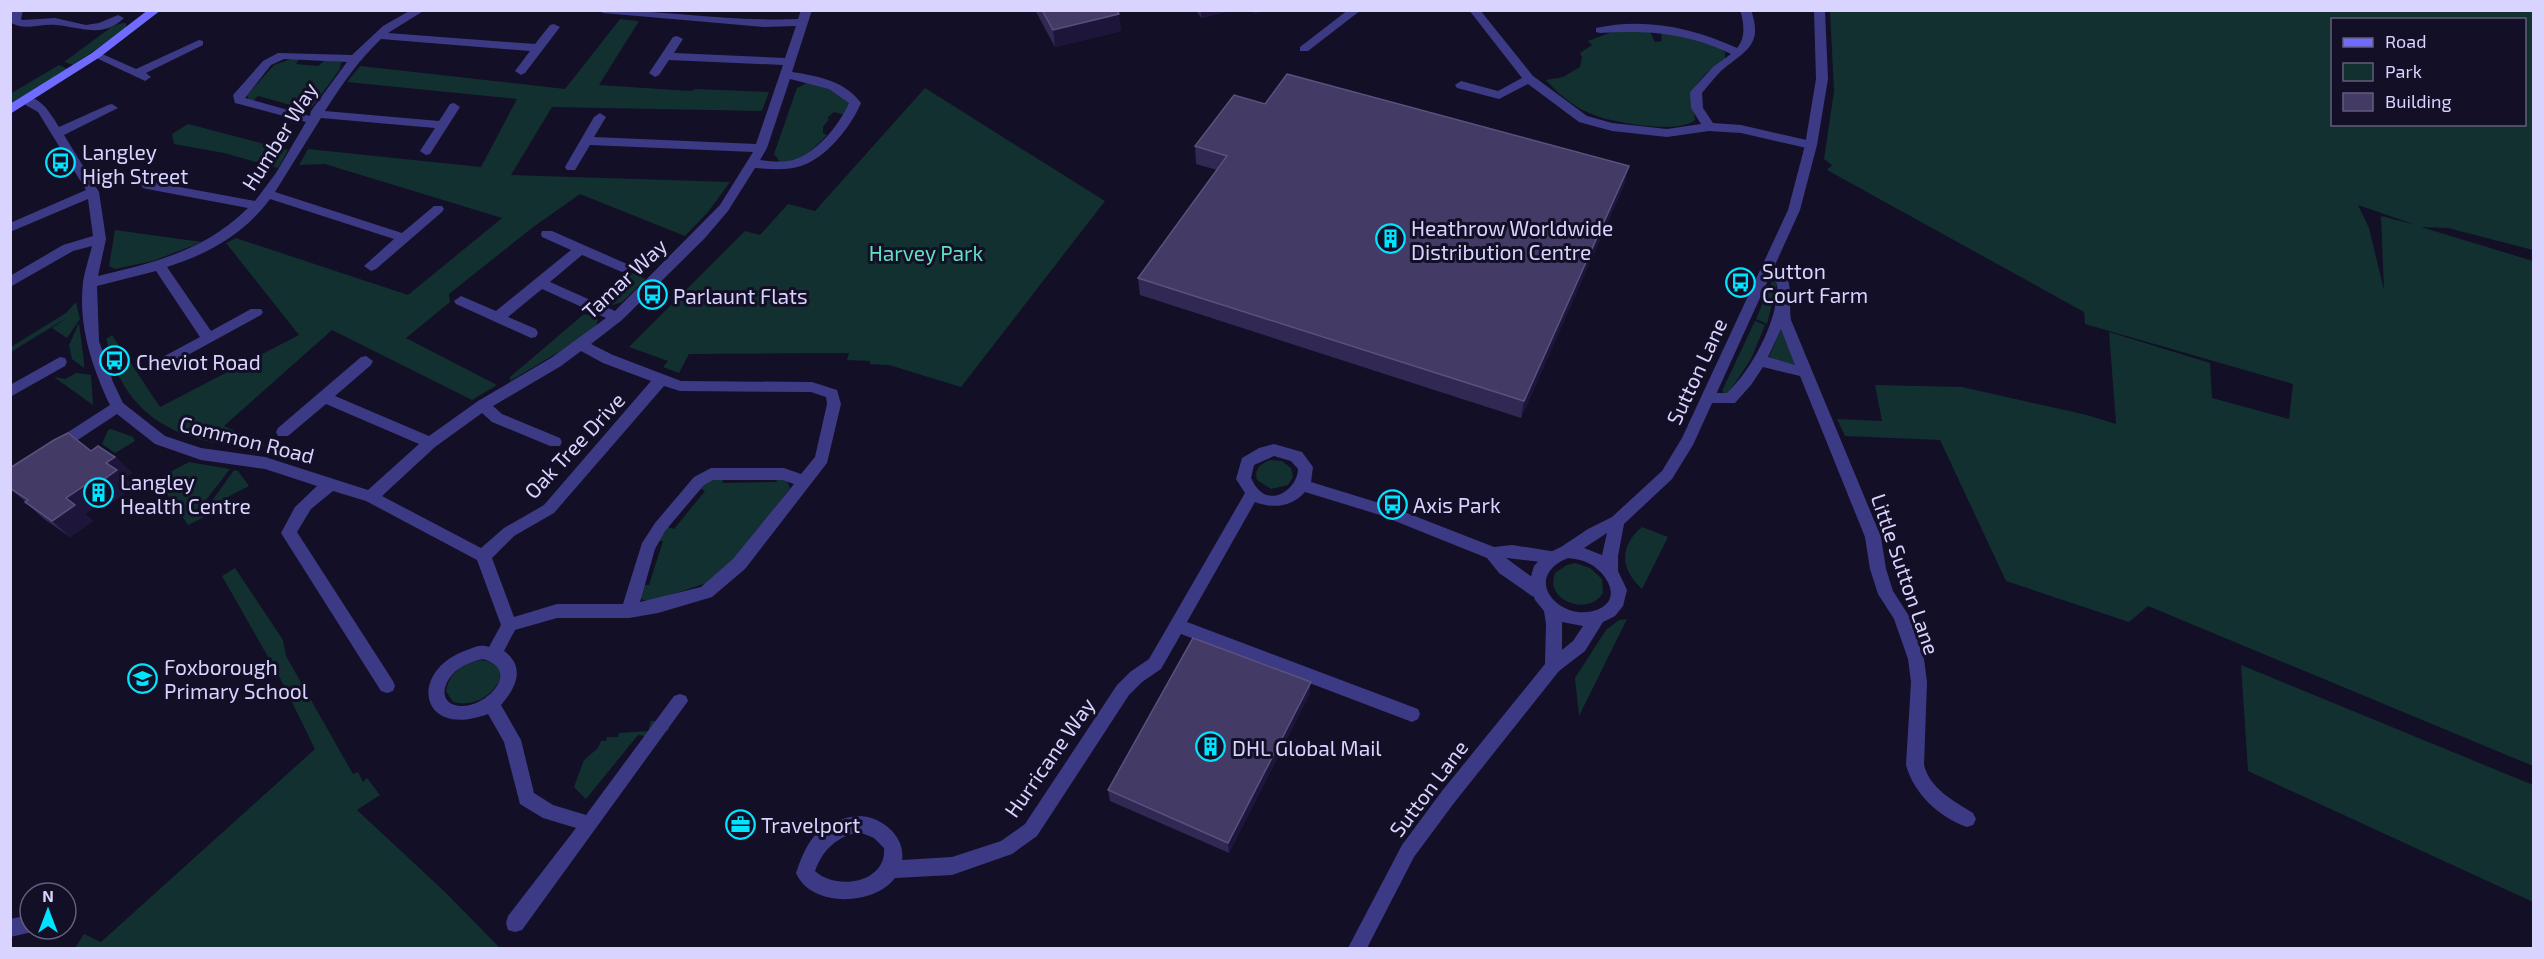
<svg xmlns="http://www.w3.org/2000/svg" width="2544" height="959" font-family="'Exo 2',sans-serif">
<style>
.green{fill:#12302f;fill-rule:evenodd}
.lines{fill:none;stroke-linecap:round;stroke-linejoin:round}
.minor{fill:#3d3a85;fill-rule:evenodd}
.tertiary{fill:#3d3a85;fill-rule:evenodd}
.secondary{fill:#6f6bff;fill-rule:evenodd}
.wall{fill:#312854}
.shaded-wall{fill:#1d163a}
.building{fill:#433a66;stroke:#5a527e;stroke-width:1.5}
.labels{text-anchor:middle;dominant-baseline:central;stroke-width:6;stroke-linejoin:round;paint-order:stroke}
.street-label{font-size:21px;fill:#d9d4ff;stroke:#130f26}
.poi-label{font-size:21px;fill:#d9d4ff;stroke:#130f26;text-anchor:start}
.park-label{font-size:21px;fill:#5fe0c0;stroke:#130f26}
</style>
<rect width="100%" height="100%" fill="#130f26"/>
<!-- green -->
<g class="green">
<path d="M1830 11H2533V250L2448 228 2421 227 2533 261V766L2148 606 2129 622 2006 581 1940 440 1845 436 1837 419 1882 421 1875 385 1962 387 2087 415 2116 424 2109 332 2210 363 2212 398 2289 419 2293 384 2085 324 2084 312 1827 170 1832 165 1824 159 1834 91ZM2332 20H2524V124H2332ZM2358 205 2416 225 2381 216 2384 290 2369 228Z"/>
<path d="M620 19 639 21 599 85 691 91 695 89 769 92 762 111 552 107 511 175 730 182 708 212 685 236 580 194 532 228 449 294 450 302 406 338 497 385 472 400 332 330 224 426 265 445 260 449C205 444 151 434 122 382 114 369 111 353 106 339L112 335 160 407 299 335 226 243 236 238 408 295 502 218 325 164 299 165 308 149 481 167 517 99 347 82 360 66 565 89Z"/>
<path d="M123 23H126V29L73 65 64 62 113 26Z"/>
<path d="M1612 32H1650L1655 42 1662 41 1661 36 1663 32 1714 44 1725 52V59C1709 71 1689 83 1692 106 1693 111 1695 115 1695 120 1678 135 1606 122 1587 112 1572 105 1557 93 1546 80L1563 77 1580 67 1582 58 1580 53 1592 45 1588 41Z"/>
<path d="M294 58 299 59 296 64 318 66 325 60 341 62 340 69 313 106 296 113 288 110 291 105 258 96 253 101 249 100 247 95 274 65Z"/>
<path d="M59 65 68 69 11 104 10 94Z"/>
<path d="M810 81 847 96 850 106 845 115 834 112 827 118 829 119 823 127V133L827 135 802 160 781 163 774 154 797 88Z"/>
<path d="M925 88 1105 201 961 387 889 365 870 364V361L847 360 849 353 689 354 679 373 663 367 668 361 629 347 745 231 760 235 788 204 815 211Z"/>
<path d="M188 124 288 150 278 168 224 153 174 144 172 134Z"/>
<path d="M115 230 202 242 153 261 115 269 109 266Z"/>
<path d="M632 273 646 279 622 302 613 305 602 299Z"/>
<path d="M1772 281 1777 284 1767 324 1756 319Z"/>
<path d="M76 302 80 319 67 338 52 328 68 317 11 352V347L66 313Z"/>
<path d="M584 314 596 317 598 320 596 326 567 347 510 381V377Z"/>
<path d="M1755 321 1765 325 1751 359 1727 395 1722 391Z"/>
<path d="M79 323 84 362V368L72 359 69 345Z"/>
<path d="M1782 327 1796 364 1790 365 1769 357Z"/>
<path d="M76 373 91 375 93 405 54 377 65 379Z"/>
<path d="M111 429 133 437 135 441 115 453 102 444 108 430Z"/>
<path d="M1270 460 1282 461 1291 468 1293 477 1288 485 1271 489 1257 480C1254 469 1260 464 1270 460Z"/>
<path d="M189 462 230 469 206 500 214 512 188 525 163 488 161 477Z"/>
<path d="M234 470 238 471 249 486 214 504 212 501Z"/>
<path d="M724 478 722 483 776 482 778 478 786 479 790 488 737 557 707 583 651 601 643 600 640 597 642 585H649L663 541H656L668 527 674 529 705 491 700 488 708 480Z"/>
<path d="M1642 527 1668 537 1642 589C1620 569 1619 546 1642 527Z"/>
<path d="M1575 563 1590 568 1602 579 1603 593C1588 617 1544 601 1555 573L1567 565Z"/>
<path d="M235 568 283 640 286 656 353 774 358 772 363 782 367 778 380 795 357 810 445 892 500 948H75L84 934 101 942 315 749 280 678 222 576Z"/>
<path d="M1627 619 1579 716 1575 678 1606 630 1619 620Z"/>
<path d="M482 660C523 667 486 712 453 702L446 691C449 672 464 662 482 660Z"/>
<path d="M2241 665 2533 785V902L2248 771Z"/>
<path d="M651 721H671L668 731H655L650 737 638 735 586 799 574 787 584 760 598 748 601 741H606L607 737H618L619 733 648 731Z"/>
</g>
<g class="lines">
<!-- minor -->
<g class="minor">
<path d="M12 10H23L21 19 23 20 55 18 86 25 99 23 118 15 124 18C102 39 81 27 56 25 40 23 24 32 10 22Z"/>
<path d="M411 10H425L388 33 535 44 550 25 554 24 560 27 525 73 521 75 515 71 530 51 381 39C358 61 342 84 325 111L439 121 450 104 454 103 460 107 430 154 426 155 420 151 435 128 321 118 275 192 402 233 434 206H442L444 209 442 212 376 269 371 271 364 266 394 239 270 199C244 234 208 254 167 267L211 331 251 309H261L263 312 261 315 164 368 157 363 159 359 200 337 156 271 97 286 99 341 113 382 123 403 165 436 201 448 265 457 368 490 419 444 326 404 288 436H278L276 432 278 428 361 357 366 356 373 361 371 365 335 396 429 436 478 401 551 358 606 318 542 289 508 317 536 329 538 333 536 337 531 338 456 304 454 301 461 296 496 311 571 250 542 237 541 234 542 231H552L627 264 629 267 627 270 622 272 582 255 550 282 615 311 720 205 753 152 590 145 575 170H567L565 167 594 117 600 113 606 117 594 137 756 144 783 65 669 60 659 75 655 77 649 73 673 37 677 36 683 39 674 53 785 58 796 26 764 27 603 13 598 10C665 10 732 22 798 19L801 10H812L792 72C818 76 845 81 861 103 851 127 826 158 801 166 786 171 770 169 755 168L728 211 705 238 622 320 591 344 613 355 681 381 812 382 837 390 841 404 827 463 745 569 712 597 658 613 629 618H557L515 630 504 651C526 667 516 688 501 705L521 740 534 793 553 805 586 815 674 696 680 694 686 696 688 701 522 930 515 932 508 930 506 923 508 916 576 828 543 818 520 804 504 742 488 714C418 740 408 670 467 650 475 647 481 644 489 647L501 625 477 560 366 501 333 491 311 509 297 532 393 681 395 686 393 691 387 693 381 691 281 533 295 507 317 486 265 469 201 460 155 444 117 414 61 451H51L49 447 51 443 110 405C92 367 78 326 83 282 85 270 89 258 92 246L73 251 10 287V276L63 245 93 236 88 199 10 232V223L86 190 38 112 22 103V97C40 94 51 114 59 127L108 105 112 104 118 108 64 135 99 192 106 239 98 276C156 262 204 251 248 208L147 189 143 188 141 185 143 182 147 181 255 201 276 173 306 122 235 103 233 95 263 61 278 53 352 55 383 26ZM284 59 347 62 311 111 310 116 245 98 271 65ZM790 79 829 89 849 103C840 124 816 154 793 160 782 163 770 161 760 160L767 148ZM581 351 603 363 651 381 544 505 504 528 481 548 382 496 435 447 482 413 492 422 550 446H560L562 442 560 438 502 414 493 406 561 366ZM664 386 680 391 811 392 826 397 827 404 815 457 801 474 784 468H711L694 477 655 523 642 543 623 604H557L514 617 492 558 514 536 554 513ZM713 480H783L794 484 733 559 701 587 640 602 655 549 665 531 704 485ZM483 659C522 671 486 707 462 706 437 705 442 682 457 670 465 664 474 661 483 659Z"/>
<path d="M1348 10H1361L1308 51H1300V47Z"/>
<path d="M1469 10H1480L1533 76 1587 116 1612 123 1667 129 1701 124 1691 108 1690 92 1713 67 1731 54C1688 33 1647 30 1600 33L1596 32V28C1643 17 1695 28 1737 48 1746 38 1744 22 1740 10H1751C1764 46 1744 51 1721 71 1714 78 1708 86 1702 93L1703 108 1713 123 1741 125 1811 141 1817 145 1811 149 1741 133 1709 131 1667 137 1612 131 1579 122 1528 84 1499 99 1457 88 1455 85 1461 81 1498 91 1522 78Z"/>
<path d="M199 40 203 41V45L146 73 151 77 145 81 90 55 96 52 100 53 136 69Z"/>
<path d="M1769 262C1797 270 1788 298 1791 320L1881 537 1886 569 1893 591 1909 616 1924 659 1927 682 1924 765C1930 789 1954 801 1973 813L1976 819 1973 825 1967 827C1939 817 1914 794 1906 765L1911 682 1908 659 1894 619 1878 594 1870 569 1865 537 1800 376 1763 367 1751 385 1735 403H1709L1702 398 1709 393H1727C1751 371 1780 318 1777 284L1762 267ZM1781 329 1795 365 1768 357Z"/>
<path d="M60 357 65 358 67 362 65 366 10 397V385Z"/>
<path d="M1274 444 1302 452 1313 467 1311 482 1389 506 1494 547 1512 545 1557 552 1559 557 1557 562 1551 563 1506 558 1544 586 1546 591 1544 596 1538 598 1532 596 1499 573 1487 558 1380 515 1305 492C1292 507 1273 509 1255 502L1187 622 1418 709 1420 714 1418 719 1412 722 1181 634 1161 669 1142 682 1129 695 1037 836 1012 854 952 875 895 878C874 906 811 908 796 873 801 858 807 843 818 832 828 824 844 817 857 816 880 815 906 836 902 860L952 857 1001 841 1025 824 1117 685 1130 672 1149 659 1245 493 1236 479 1242 458 1259 448ZM1274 456 1291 461 1298 469C1298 486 1276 505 1260 491 1256 488 1253 482 1251 478L1254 465ZM859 832 874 838 884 848C887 883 836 891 815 871 823 849 837 837 859 832Z"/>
<path d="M30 915V929L37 931 10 937V919Z"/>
</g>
<!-- tertiary -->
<path class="tertiary" d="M1814 10H1825L1828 79 1817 145 1800 210 1693 445 1672 479 1624 524 1618 556V571L1627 590 1623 606 1615 616 1603 622 1585 651 1559 671 1454 803 1414 857 1367 948H1348L1402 845 1442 791 1545 664 1546 624 1544 611 1535 600 1529 583 1534 566 1544 555 1561 547 1588 529 1612 517 1662 471 1682 438 1788 210 1805 145 1816 79ZM1607 533 1602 555 1584 548ZM1568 558C1576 559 1583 560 1590 564 1605 572 1622 596 1601 608 1565 627 1517 579 1568 558ZM1562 622 1583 626 1573 641 1562 650Z"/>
<!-- secondary -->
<path class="secondary" d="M148 10H161L100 57 10 114V104L92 53Z"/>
</g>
<!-- wall -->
<g class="wall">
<path d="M1035 10H1117L1121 31 1055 47Z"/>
<path d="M1196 10H1233L1201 18Z"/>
<path d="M1265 104 1625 183 1521 418 1140 295 1138 278 1217 170 1196 164 1195 146Z"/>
<path d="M91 451 115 457 132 473 125 478 134 487 108 505 101 502 85 514 93 521 70 537 44 519 25 502H26L10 489V468Z"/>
<path d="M1310 693 1229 853 1110 801 1108 790Z"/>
</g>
<!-- shaded-wall -->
<g class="shaded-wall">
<path d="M1201 10H1233L1201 18Z"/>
<path d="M1254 10H1270L1254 14Z"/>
<path d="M1119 14 1121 31 1055 47 1053 30Z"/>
<path d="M1629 166 1625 183 1521 418 1524 401Z"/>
<path d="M115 457 132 473 125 478 134 487 108 505 90 489 106 463Z"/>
<path d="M84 486 101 502 85 514 93 521 70 537 52 521 66 498Z"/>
<path d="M1311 682 1310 693 1229 853 1228 843Z"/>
</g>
<!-- building -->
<g class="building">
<path d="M1042 10H1117L1119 14 1053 30Z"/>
<path d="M1287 74 1629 166 1524 401 1138 278 1227 156 1195 146 1234 95 1265 104Z"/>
<path d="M68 433 91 451 98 446 115 457 106 463 117 470 90 489 84 486 66 498 75 505 52 521 25 502 28 500 10 488V468L54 440Z"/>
<path d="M1193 638 1311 682 1228 843 1108 790Z"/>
</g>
<!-- icons -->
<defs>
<symbol id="bus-ring" viewBox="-11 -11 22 22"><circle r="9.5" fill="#130f26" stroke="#00e5ff" stroke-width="1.5"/><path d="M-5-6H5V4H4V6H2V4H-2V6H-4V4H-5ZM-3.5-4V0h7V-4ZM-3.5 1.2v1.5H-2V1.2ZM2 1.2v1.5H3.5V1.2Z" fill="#00e5ff"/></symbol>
<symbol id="building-ring" viewBox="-11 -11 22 22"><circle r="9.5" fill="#130f26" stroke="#00e5ff" stroke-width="1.5"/><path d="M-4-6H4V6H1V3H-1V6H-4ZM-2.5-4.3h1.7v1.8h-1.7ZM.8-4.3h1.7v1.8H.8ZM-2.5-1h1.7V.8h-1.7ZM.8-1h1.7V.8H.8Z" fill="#00e5ff"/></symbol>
<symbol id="school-ring" viewBox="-11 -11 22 22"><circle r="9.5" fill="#130f26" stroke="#00e5ff" stroke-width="1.5"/><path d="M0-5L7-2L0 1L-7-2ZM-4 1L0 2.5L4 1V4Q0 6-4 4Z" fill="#00e5ff"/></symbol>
<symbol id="office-ring" viewBox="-11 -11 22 22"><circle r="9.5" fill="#130f26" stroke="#00e5ff" stroke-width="1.5"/><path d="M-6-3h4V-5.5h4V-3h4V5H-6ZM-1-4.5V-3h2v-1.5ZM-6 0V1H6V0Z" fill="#00e5ff"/></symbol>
</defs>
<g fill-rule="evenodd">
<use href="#bus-ring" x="44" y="146" width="33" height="33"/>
<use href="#building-ring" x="1374" y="222" width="33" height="33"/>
<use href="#bus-ring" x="1724" y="266" width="33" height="33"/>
<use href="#bus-ring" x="636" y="278" width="33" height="33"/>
<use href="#bus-ring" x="98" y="344" width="33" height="33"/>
<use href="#building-ring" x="82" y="476" width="33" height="33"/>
<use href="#bus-ring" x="1376" y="488" width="33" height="33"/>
<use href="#school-ring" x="126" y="662" width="33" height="33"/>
<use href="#building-ring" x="1194" y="730" width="33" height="33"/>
<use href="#office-ring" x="724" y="808" width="33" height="33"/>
</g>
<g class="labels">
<!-- street labels -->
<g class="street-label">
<text transform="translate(279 136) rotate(-58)">Humber Way</text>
<text transform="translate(624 278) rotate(-43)">Tamar Way</text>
<text transform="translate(1696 371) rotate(-65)">Sutton Lane</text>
<text transform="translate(247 439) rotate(14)">Common Road</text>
<text transform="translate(574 445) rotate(-47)">Oak Tree Drive</text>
<text transform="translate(1906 574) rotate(71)">Little Sutton Lane</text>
<text transform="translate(1049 757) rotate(-55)">Hurricane Way</text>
<text transform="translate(1428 788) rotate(-53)">Sutton Lane</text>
</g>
<!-- poi labels -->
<g class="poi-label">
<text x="82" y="151">Langley<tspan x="82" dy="24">High Street</tspan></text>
<text x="1411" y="227">Heathrow Worldwide<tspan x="1411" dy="24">Distribution Centre</tspan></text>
<text x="1762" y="270">Sutton<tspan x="1762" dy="24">Court Farm</tspan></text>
<text x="673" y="295">Parlaunt Flats</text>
<text x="136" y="361">Cheviot Road</text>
<text x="120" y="481">Langley<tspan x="120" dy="24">Health Centre</tspan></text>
<text x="1413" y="504">Axis Park</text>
<text x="164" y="666">Foxborough<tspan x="164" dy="24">Primary School</tspan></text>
<text x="1232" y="747">DHL Global Mail</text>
<text x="761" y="824">Travelport</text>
</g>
<!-- park labels -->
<g class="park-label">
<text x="926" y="252">Harvey Park</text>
</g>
</g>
<!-- border -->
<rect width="2544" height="959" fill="none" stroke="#d9d4ff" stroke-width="24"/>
<!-- legend -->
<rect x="2331" y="18" width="195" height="108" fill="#130f26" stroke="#625e7d" stroke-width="1.5"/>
<rect x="2343" y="38" width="30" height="9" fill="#6f6bff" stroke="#625e7d" stroke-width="1.5"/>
<text x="2385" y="48" font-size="18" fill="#d9d4ff">Road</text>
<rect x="2343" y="63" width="30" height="18" fill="#12302f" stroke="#625e7d" stroke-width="1.5"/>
<text x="2385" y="78" font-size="18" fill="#d9d4ff">Park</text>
<rect x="2343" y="93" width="30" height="18" fill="#433a66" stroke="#625e7d" stroke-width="1.5"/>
<text x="2385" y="108" font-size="18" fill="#d9d4ff">Building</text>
<!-- north arrow -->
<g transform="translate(48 911)"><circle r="28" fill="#130f26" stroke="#625e7d" stroke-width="1.5"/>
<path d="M0-4.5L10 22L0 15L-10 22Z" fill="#00e5ff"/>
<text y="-9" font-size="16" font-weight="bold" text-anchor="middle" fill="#d9d4ff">N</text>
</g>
</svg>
